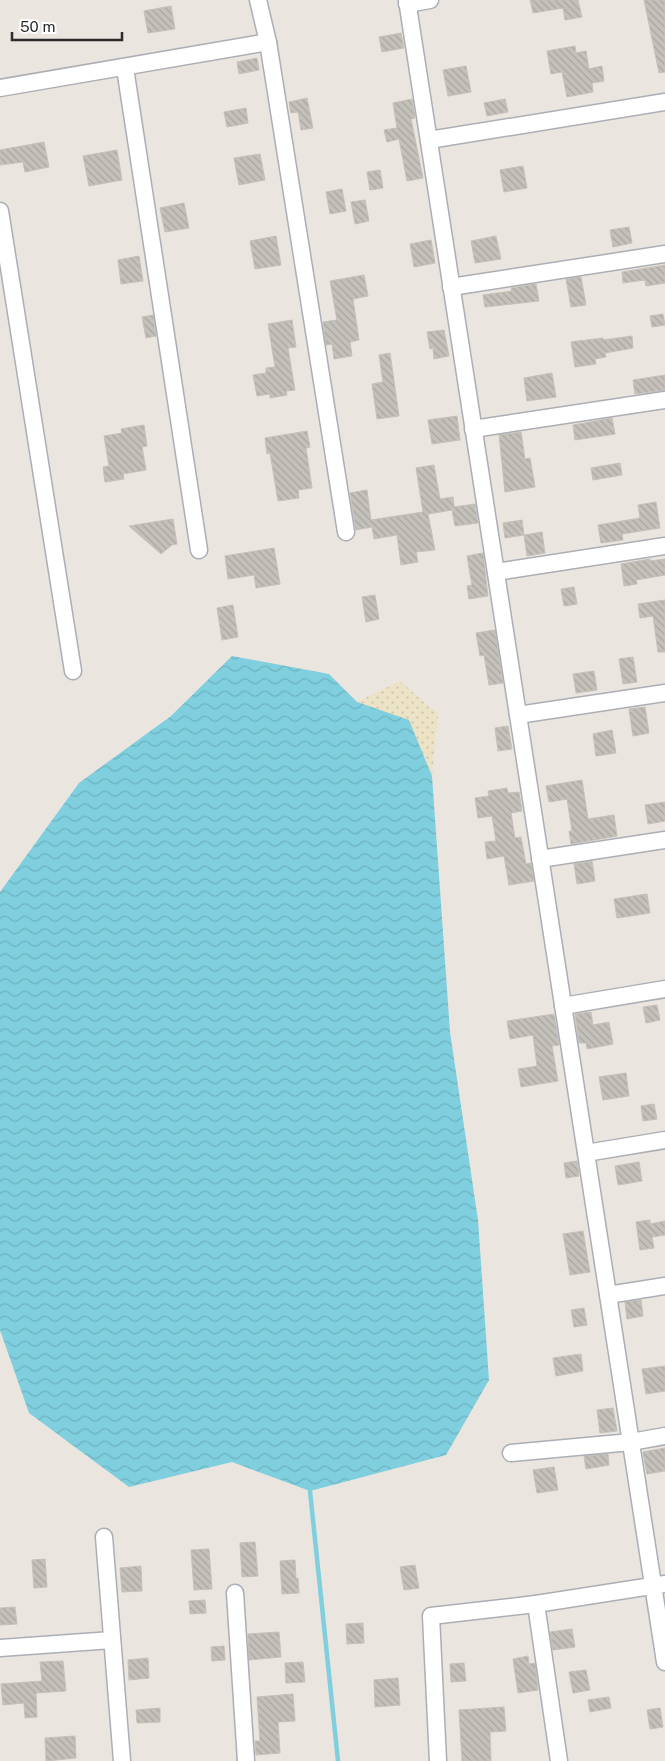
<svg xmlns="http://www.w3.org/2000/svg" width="665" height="1761" font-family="'Public Sans',sans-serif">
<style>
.sand{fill:url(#sand-dots)}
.water{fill:url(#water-waves)}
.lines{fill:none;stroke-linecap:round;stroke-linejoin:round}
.stream{stroke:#7fcfdf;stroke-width:4.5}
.building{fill:url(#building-back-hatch);stroke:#c6c0b9}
.street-casing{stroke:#abaeb5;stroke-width:19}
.street{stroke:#fff;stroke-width:16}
</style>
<defs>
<pattern id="sand-dots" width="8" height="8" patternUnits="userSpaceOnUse" patternTransform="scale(1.25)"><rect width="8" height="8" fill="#ece3c6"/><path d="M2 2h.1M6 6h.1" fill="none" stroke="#cbc3aa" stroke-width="1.8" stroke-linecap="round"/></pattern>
<pattern id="water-waves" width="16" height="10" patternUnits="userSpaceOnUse" patternTransform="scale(1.25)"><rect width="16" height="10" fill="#7fcfdf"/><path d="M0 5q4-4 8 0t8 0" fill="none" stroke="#6eb2c0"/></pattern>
<pattern id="building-back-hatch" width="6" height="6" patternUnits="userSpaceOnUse" patternTransform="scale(1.25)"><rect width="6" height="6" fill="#c4c0ba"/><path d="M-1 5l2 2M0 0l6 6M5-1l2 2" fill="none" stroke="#a9a5a0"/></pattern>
</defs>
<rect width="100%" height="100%" fill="#ebe5df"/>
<!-- sand -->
<path class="sand" d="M400 681 438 714 432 776 408 720 357 702Z"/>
<!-- water -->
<path class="water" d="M232 656 329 674 357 702 409 720 432 776 450 1032 478 1220 489 1380 446 1455 310 1491 232 1462 129 1487 29 1413 0 1330V892L79 783 171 716Z"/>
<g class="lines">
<!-- stream -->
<path class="stream" d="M310 1491 338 1761"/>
</g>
<!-- building -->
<g class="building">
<path d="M530 0H578L582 17 565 20 563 8 533 13Z"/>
<path d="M644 0H665V72L659 73Z"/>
<path d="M171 6 175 29 148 33 144 11Z"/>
<path d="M401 33 404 48 382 52 379 37Z"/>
<path d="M575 46 576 53 586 51 589 69 602 66 604 81 592 83 593 92 567 97 562 72 551 74 547 51Z"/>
<path d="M257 58 259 70 239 74 237 62Z"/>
<path d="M466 66 471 92 448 96 443 70Z"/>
<path d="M307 98 313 128 301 130 298 112 291 113 289 102Z"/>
<path d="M412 99 415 118 411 119 423 178 407 181 399 139 387 142 384 130 397 128 393 103Z"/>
<path d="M505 99 508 112 487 116 484 103Z"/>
<path d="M246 108 248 123 227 127 224 112Z"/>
<path d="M44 142 49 167 25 172 23 162 0 165V150Z"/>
<path d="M117 150 122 180 89 186 83 156Z"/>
<path d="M260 154 265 180 239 185 234 158Z"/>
<path d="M523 166 527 188 504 192 500 170Z"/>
<path d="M380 170 383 188 370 190 367 172Z"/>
<path d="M342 189 346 211 330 214 326 192Z"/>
<path d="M365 200 369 221 355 224 351 202Z"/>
<path d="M184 203 189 228 165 232 160 208Z"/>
<path d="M629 227 632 243 613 247 610 230Z"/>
<path d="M276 236 281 265 255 269 250 241Z"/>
<path d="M496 236 501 259 475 263 471 241Z"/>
<path d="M431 240 435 263 414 267 410 244Z"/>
<path d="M139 256 143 281 121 284 118 260Z"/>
<path d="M665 265V283L646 286 645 280 623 283 622 272Z"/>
<path d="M364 275 368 296 353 299 359 340 350 342 352 356 334 359 332 344 326 345 323 322 337 320 330 281Z"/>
<path d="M581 277 586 305 571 307 566 279Z"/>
<path d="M536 284 539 301 485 307 483 295 512 291 511 288Z"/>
<path d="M663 314 665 325 652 327 650 316Z"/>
<path d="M153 315 156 336 146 338 142 317Z"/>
<path d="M292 320 296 347 288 348 295 390 286 391 287 395 270 398V394L257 396 253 375 266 373V368L275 367 268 324Z"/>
<path d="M444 330 449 356 434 359 433 348 430 349 427 332Z"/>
<path d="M632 336 633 348 605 353 606 357 595 359 596 364 575 367 571 342 603 338V340Z"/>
<path d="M390 353 399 416 377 419 372 384 383 382 379 355Z"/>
<path d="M552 373 556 397 527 401 524 378Z"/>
<path d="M665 375V390L635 394 633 380Z"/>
<path d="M457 416 460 440 432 444 428 420Z"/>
<path d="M612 418 615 434 575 440 573 425Z"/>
<path d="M144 425 147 446 142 447 146 470 123 474 124 479 105 482 103 467 109 466 104 436 122 433 121 429Z"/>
<path d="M307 431 310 447 306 448 312 488 298 490 299 498 278 501 270 453 267 454 265 438Z"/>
<path d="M521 432 525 459 530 458 535 487 505 492 499 435Z"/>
<path d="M620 463 622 475 593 480 591 468Z"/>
<path d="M434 465 440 499 453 497 454 507 475 504 478 523 455 526 452 510 428 514 435 550 416 552 418 562 401 565 397 535 374 539 372 527 356 530 350 493 367 490 371 520 423 512 416 468Z"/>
<path d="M656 502 660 528 622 534 623 540 601 543 598 525 640 518 638 505Z"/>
<path d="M173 519 177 544 172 545 161 554 129 526Z"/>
<path d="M522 520 524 535 505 538 503 523Z"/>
<path d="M542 532 545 553 527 556 524 535Z"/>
<path d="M274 548 280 584 256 588 254 575 228 579 225 556Z"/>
<path d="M483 553 488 596 469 599 467 586 472 585 467 556Z"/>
<path d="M650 559V561L665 559V575L636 580 637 584 624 586 621 564Z"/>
<path d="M574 587 577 604 564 606 561 589Z"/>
<path d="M375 595 379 619 366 622 362 597Z"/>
<path d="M665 600V652H658L653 616 640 618 638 604Z"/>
<path d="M233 605 238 637 222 640 217 608Z"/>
<path d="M495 630 503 683 489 685 484 655 480 656 476 633Z"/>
<path d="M633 657 637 682 623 684 619 659Z"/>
<path d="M594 671 597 690 576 693 573 674Z"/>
<path d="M645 707 649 733 633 736 629 709Z"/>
<path d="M508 726 512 749 498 751 495 728Z"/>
<path d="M612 730 616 753 596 756 593 734Z"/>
<path d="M582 780 588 819 614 815 617 836 571 844 569 831H572L567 799 549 802 546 786Z"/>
<path d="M507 788 508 793 519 792 522 811 511 813 515 838 521 837 526 864 531 863 534 881 509 885 504 856 487 859 485 842 496 841 492 816 478 818 475 798 489 796 488 791Z"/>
<path d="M665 802V821L648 824 645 805Z"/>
<path d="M592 861 595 881 577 884 574 864Z"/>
<path d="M647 894 650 913 617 918 614 899Z"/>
<path d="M657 1005 660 1020 646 1023 643 1007Z"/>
<path d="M591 1012 593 1025 609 1022 613 1044 587 1049 586 1043H579L575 1014Z"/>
<path d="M554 1014 559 1045 552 1046 558 1081 521 1087 518 1069 537 1066 533 1035 510 1039 507 1021Z"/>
<path d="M626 1073 629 1096 603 1100 599 1077Z"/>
<path d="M654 1104 657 1119 643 1121 641 1106Z"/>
<path d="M577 1161 579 1176 566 1178 564 1163Z"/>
<path d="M639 1162 642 1181 618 1185 615 1166Z"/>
<path d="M650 1220V1224L665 1221V1235L652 1237 654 1248 640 1250 636 1222Z"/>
<path d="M583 1231 590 1272 570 1275 563 1234Z"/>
<path d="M641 1300 643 1316 627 1319 625 1302Z"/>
<path d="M584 1308 587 1325 574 1327 571 1310Z"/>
<path d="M581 1354 583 1371 556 1376 553 1358Z"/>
<path d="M665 1366V1391L646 1394 642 1369Z"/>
<path d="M613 1408 617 1431 600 1433 597 1410Z"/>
<path d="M665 1448V1471L647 1474 643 1452Z"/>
<path d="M608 1454 609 1465 586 1469 584 1456Z"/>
<path d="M554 1467 558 1490 537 1493 533 1470Z"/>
<path d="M255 1542 258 1576 242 1577 240 1543Z"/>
<path d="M209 1549 212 1589 194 1590 191 1550Z"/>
<path d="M45 1559 47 1587 34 1588 32 1560Z"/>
<path d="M295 1560 296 1579 298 1578 299 1593 282 1594 280 1561Z"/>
<path d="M415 1565 419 1588 404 1590 400 1567Z"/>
<path d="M141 1566 142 1591 122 1592 120 1568Z"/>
<path d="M205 1600 206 1613 190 1614 189 1601Z"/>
<path d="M15 1607 17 1624 0 1625V1608Z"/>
<path d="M363 1623 364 1643 347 1644 346 1624Z"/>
<path d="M572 1629 575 1647 553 1650 550 1632Z"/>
<path d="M279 1632 281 1657 249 1660 248 1634Z"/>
<path d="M224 1646 225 1660 212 1661 211 1647Z"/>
<path d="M528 1656 529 1664 535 1663 538 1690 518 1693 513 1659Z"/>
<path d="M148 1658 149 1678 129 1680 128 1660Z"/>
<path d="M63 1661 66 1691 36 1693 37 1717 25 1718 24 1703 3 1705 1 1684 42 1681 40 1662Z"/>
<path d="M303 1662 305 1682 286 1683 285 1663Z"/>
<path d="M464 1663 466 1681 451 1682 450 1664Z"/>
<path d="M586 1670 590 1690 573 1693 569 1672Z"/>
<path d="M398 1678 400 1705 375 1707 374 1680Z"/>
<path d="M293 1694 295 1721 278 1722 280 1753 256 1755 255 1741H260L257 1697Z"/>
<path d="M609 1697 611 1708 590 1712 588 1700Z"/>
<path d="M504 1707 506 1731 490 1732 491 1761H462L459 1710Z"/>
<path d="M160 1708V1722L137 1723 136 1710Z"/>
<path d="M660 1708 663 1727 650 1729 647 1710Z"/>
<path d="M75 1736 76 1758 46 1761 45 1738Z"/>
</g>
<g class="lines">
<defs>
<g id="street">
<path d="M258 0 268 42 346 532"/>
<path d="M407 0 665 1662"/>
<path d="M407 4 430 0"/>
<path d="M125 68 199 550"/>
<path d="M0 88 268 42"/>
<path d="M429 140 665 102"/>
<path d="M0 211 73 671"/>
<path d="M451 287 665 254"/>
<path d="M473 429 665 400"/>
<path d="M496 572 665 546"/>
<path d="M518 715 665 693"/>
<path d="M540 859 665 840"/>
<path d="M563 1006 665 989"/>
<path d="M586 1153 665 1140"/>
<path d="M608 1295 665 1286"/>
<path d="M511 1453 631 1442 665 1436"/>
<path d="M104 1537 122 1761"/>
<path d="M235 1593 246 1761"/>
<path d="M536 1604 559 1761"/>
<path d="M0 1648 112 1640"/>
<path d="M438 1761 431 1616 536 1604 665 1584"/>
</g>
</defs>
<!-- street casing -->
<use href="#street" class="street-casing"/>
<!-- street -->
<use href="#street" class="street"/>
</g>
<!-- scale -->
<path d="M12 32v8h110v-8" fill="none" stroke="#2b2b2b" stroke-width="2.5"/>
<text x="20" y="32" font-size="15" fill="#2b2b2b" stroke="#ffffff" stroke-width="4" paint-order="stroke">50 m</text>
</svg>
